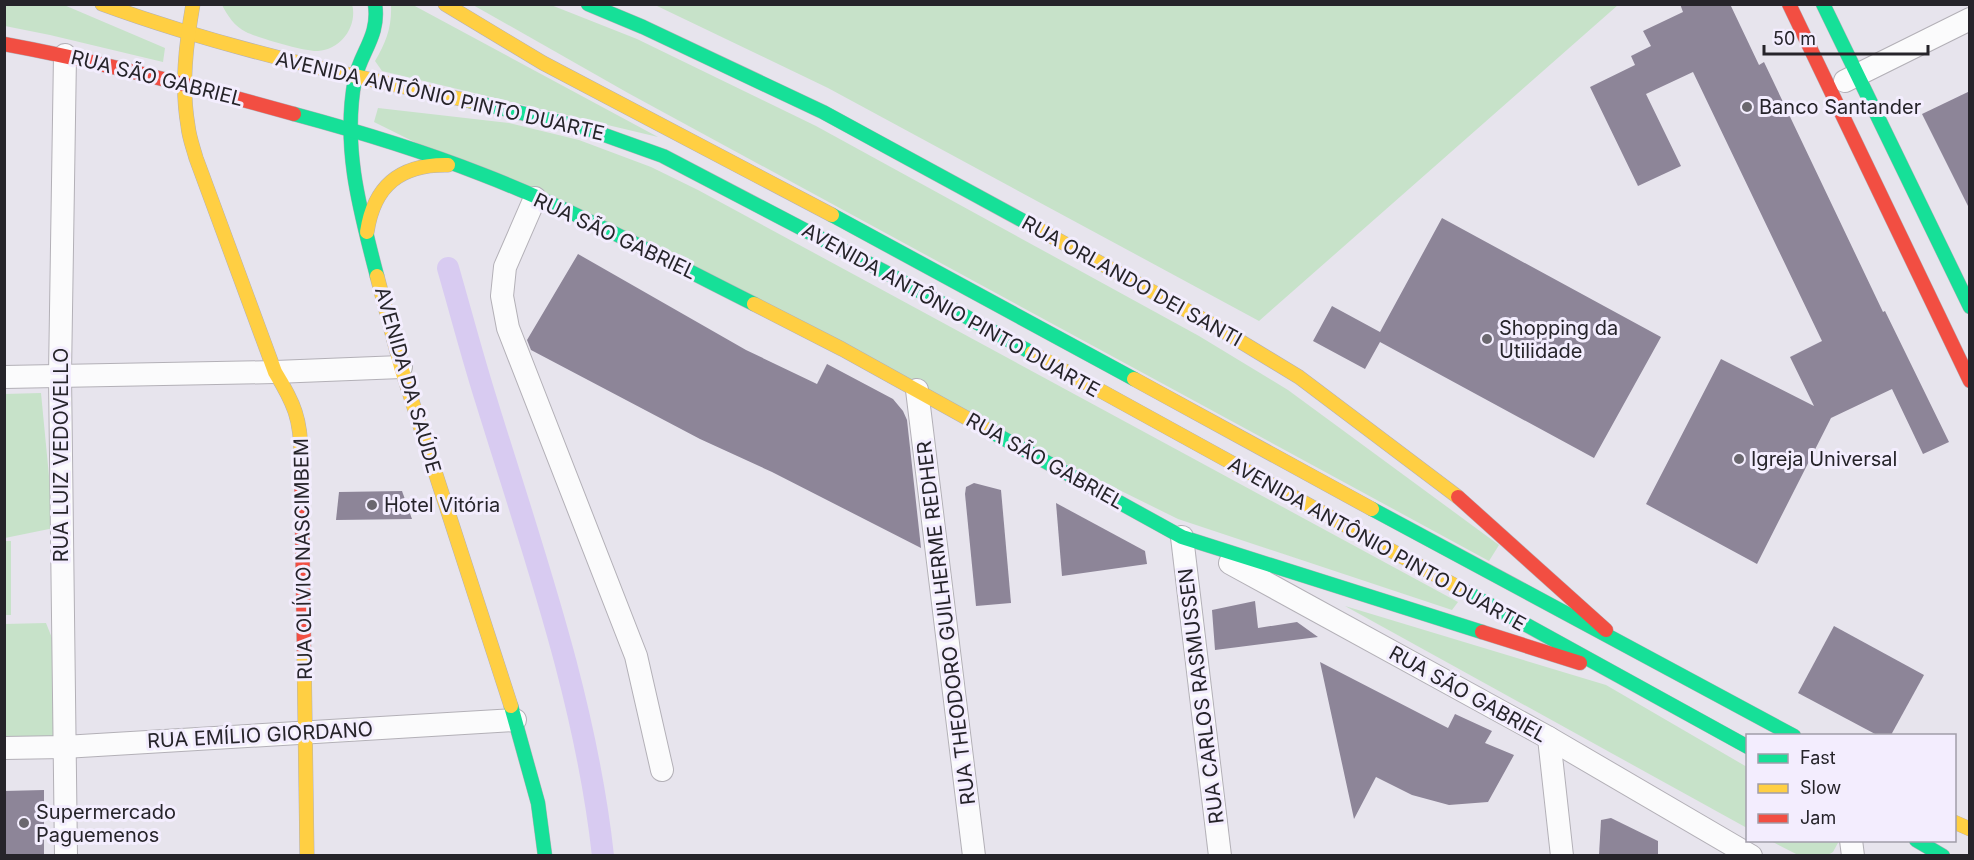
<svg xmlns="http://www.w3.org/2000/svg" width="1974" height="860" font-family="Inter,sans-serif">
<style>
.green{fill:#c7e2c9}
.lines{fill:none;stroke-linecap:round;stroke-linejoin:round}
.canal{stroke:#d8cbf1;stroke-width:22}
.building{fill:#8d8598}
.street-casing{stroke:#b3b0b7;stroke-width:24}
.fast-casing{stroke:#b3b0b7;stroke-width:15}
.slow-casing{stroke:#b3b0b7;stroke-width:15}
.jam-casing{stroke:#b3b0b7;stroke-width:15}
.street{stroke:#fbfbfc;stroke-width:22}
.fast{stroke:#16e098;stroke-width:14}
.slow{stroke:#ffcf43;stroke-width:14}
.jam{stroke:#f24e42;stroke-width:14}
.poi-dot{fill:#6a676e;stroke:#f3edfe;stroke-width:2}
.labels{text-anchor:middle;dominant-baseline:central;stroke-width:6;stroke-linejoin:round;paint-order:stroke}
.street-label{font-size:20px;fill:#26242a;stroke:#f3edfe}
.poi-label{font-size:20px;fill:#26242a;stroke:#f3edfe;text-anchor:start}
</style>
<rect width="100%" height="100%" fill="#e7e4ed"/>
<!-- green -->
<g class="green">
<path d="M352 4C358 26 341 50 318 51 306 52 258 38 246 32 235 27 227 15 222 5Z"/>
<path d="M4 5H64L165 48 163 62 50 35 5 26Z"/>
<path d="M391 5H413L658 137 382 71 375 61C386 42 392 27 391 5Z"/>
<path d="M473 5H551L637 39 816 126 1199 336 1288 390 1499 545 1489 561 628 93Z"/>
<path d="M655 5 1617 4 1618 5 1259 321 828 88Z"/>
<path d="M378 108 509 123 579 140 651 167 698 190 1458 602 1452 610 1178 519 374 122Z"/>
<path d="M41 393 54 528 5 538 4 394Z"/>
<rect x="5" y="541" width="6" height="74"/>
<path d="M1345 606 1606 685 1747 767V828Z"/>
<path d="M46 623 52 638 54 736 5 737 4 624Z"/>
<path d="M1771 841H1839L1833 852 1826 856 1798 855Z"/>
</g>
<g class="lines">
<!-- canal -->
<path class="canal" d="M448 268C461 313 473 359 487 403 533 552 586 700 603 856"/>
</g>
<!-- building -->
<g class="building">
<path d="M1680 4H1730L1759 65 1764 62 1883 312 1885 311 1949 442 1923 454 1892 389 1831 418 1757 564 1646 504 1721 359 1814 406 1790 357 1822 341 1693 72 1646 94 1681 166 1638 186 1590 87 1635 65 1631 56 1651 46 1643 31 1683 12Z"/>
<path d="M1970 91V210L1922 114Z"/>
<path d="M1442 218 1661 337 1594 458 1380 342 1365 369 1313 341 1332 306 1380 332Z"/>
<path d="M578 254 746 350 817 384 827 364 893 399 903 411 907 420 921 548 772 472 700 439 531 350 527 340Z"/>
<path d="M974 483 1001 490 1011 603 976 606 965 494 966 487Z"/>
<path d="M402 491 412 519 336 520 339 492Z"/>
<path d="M1056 503 1145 551 1147 564 1062 576Z"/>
<path d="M1255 601 1258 628 1297 622 1318 637 1215 650 1212 610Z"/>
<path d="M1834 626 1924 675 1891 735H1877L1798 693Z"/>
<path d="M1320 662 1448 728 1455 714 1492 731 1485 743 1514 755 1488 802 1449 805 1412 795 1376 777 1354 819Z"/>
<path d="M44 790V855H4V791Z"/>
<path d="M1611 818 1658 841V855H1599L1601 820Z"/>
</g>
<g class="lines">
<defs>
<g id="street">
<path d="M65 55 60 375 66 856"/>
<path d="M1845 81 1970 19"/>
<path d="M535 198 505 267 502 296 508 328 636 656 662 770"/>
<path d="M4 377 275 372 401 367"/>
<path d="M917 390 974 856"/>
<path d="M1182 537 1220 856"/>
<path d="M1230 563 1549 738 1751 856"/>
<path d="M1549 738 1562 856"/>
<path d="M4 748 64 747 515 720"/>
<path d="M1851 840 1853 856"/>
</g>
<g id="fast">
<path d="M375 4C380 36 360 53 355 79 342 147 360 210 377 276"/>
<path d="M588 4 643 27 823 112 1038 229"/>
<path d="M1823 4 1970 307"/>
<path d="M470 101 585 128 663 156 885 272 1032 353"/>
<path d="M294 114C357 131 420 150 481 174 575 210 664 259 754 304"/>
<path d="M832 215 1134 379"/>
<path d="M990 431 1182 537 1482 632"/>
<path d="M1372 509 1794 736"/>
<path d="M1463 590 1748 747"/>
<path d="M511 706 538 803 545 856"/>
<path d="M1916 840 1943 856"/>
</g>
<g id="slow">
<path d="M102 4C222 48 346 75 470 101"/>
<path d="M193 4C186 44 181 86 188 126 189 137 193 147 196 158L275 372C294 403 301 419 301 456"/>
<path d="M445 4 543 63 832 215"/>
<path d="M1038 229 1215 326 1299 377 1458 497"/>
<path d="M367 232C374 185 401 164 448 165"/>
<path d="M377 276 401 367 511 706"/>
<path d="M754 304 842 349 990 431"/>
<path d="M1032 353 1463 590"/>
<path d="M1134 379 1372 509"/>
<path d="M304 651 307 856"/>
<path d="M1954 822 1970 829"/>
</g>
<g id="jam">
<path d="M1789 4 1970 381"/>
<path d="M4 44C102 62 198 87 294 114"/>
<path d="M301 456 304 651"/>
<path d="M1458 497 1606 630"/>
<path d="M1482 632 1580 663"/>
</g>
</defs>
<!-- street casing -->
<use href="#street" class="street-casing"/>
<!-- fast casing -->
<use href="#fast" class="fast-casing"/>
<!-- slow casing -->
<use href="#slow" class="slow-casing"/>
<!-- jam casing -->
<use href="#jam" class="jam-casing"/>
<!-- street -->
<use href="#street" class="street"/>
<!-- fast -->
<use href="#fast" class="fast"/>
<!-- slow -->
<use href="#slow" class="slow"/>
<!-- jam -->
<use href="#jam" class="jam"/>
</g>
<!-- markers -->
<g class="poi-dot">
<circle cx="1747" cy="107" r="6"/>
<circle cx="1487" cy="339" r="6"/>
<circle cx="1739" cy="459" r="6"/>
<circle cx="372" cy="505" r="6"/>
<circle cx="24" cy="823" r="6"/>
</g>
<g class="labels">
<!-- street labels -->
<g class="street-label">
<text transform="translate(157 78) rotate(14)">RUA SÃO GABRIEL</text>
<text transform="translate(440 96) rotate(13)">AVENIDA ANTÔNIO PINTO DUARTE</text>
<text transform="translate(615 236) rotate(25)">RUA SÃO GABRIEL</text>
<text transform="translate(1132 281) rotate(29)">RUA ORLANDO DEI SANTI</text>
<text transform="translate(951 310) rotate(29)">AVENIDA ANTÔNIO PINTO DUARTE</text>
<text transform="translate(408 380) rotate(74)">AVENIDA DA SAÚDE</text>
<text transform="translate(61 455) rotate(-90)">RUA LUIZ VEDOVELLO</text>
<text transform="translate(1045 461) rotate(29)">RUA SÃO GABRIEL</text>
<text transform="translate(1377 544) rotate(29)">AVENIDA ANTÔNIO PINTO DUARTE</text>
<text transform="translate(303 559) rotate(-91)">RUA OLÍVIO NASCIMBEM</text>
<text transform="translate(946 623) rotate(-97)">RUA THEODORO GUILHERME REDHER</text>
<text transform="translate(1468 694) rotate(29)">RUA SÃO GABRIEL</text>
<text transform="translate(1201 696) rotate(-97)">RUA CARLOS RASMUSSEN</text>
<text transform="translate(260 735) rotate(-3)">RUA EMÍLIO GIORDANO</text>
</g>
<!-- poi labels -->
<g class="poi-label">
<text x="1759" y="107">Banco Santander</text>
<text x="1499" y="328">Shopping da<tspan x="1499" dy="23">Utilidade</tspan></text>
<text x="1751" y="459">Igreja Universal</text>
<text x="384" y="505">Hotel Vitória</text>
<text x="36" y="812">Supermercado<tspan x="36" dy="23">Paguemenos</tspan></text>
</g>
</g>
<!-- border -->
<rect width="1974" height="860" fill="none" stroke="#26242a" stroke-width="12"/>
<!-- legend -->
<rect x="1746" y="734" width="210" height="108" fill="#f3edfe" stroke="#a19da9" stroke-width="1.5"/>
<rect x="1758" y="754" width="30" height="9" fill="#16e098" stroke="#a19da9" stroke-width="1.5"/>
<text x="1800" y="764" font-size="18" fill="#26242a">Fast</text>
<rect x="1758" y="784" width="30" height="9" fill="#ffcf43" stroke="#a19da9" stroke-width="1.5"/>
<text x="1800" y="794" font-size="18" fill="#26242a">Slow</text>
<rect x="1758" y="814" width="30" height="9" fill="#f24e42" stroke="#a19da9" stroke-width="1.5"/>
<text x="1800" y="824" font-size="18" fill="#26242a">Jam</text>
<!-- scale -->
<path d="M1764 45v9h164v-9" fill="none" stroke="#26242a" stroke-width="3"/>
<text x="1773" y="45" font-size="18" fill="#26242a" stroke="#f3edfe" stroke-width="4.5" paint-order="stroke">50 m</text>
</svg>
